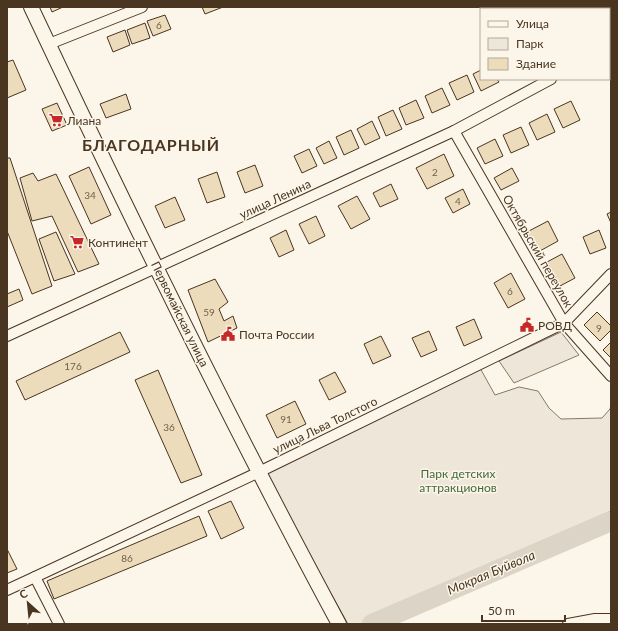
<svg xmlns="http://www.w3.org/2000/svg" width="618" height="631" font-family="Lato,sans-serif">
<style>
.green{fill:#ede6d9;stroke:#887966}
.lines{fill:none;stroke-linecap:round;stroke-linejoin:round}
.river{stroke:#dcd4c6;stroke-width:20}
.building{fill:#ecdcbc;stroke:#4a3520}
.minor-casing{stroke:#4a3520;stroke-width:12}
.secondary-casing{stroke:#4a3520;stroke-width:16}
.minor{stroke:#fbf6e9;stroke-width:10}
.secondary{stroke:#fbf6e9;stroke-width:14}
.labels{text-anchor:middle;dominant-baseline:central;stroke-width:3;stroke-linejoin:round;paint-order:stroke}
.number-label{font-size:10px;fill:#725f47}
.poi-label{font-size:12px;fill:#4a3520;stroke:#fbf6e9;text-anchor:start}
.street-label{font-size:12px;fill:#4a3520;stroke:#fbf6e9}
.park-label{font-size:12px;fill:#436837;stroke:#fbf6e9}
.water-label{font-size:13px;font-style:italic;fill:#4a3520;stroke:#fbf6e9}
.district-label{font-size:16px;font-weight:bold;letter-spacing:1px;fill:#4a3520;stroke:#fbf6e9}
</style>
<rect width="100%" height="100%" fill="#fbf6e9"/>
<!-- green -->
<g class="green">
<path d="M561 332 579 355 514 383 499 361Z"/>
<path d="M480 368 495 395 519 387 538 391 549 408 561 419 602 418 610 409 611 405V511L363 624H348L264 474Z"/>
</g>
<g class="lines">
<!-- river -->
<path class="river" d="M372 624 611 521"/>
</g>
<!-- building -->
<g class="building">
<path d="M50 7H63L52 12Z"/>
<path d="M202 7H223L205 14Z"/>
<path d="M165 15 171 29 153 36 147 21Z"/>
<path d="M609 22 611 27V32L609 33Z"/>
<path d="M145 23 150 38 132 44 127 30Z"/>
<path d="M125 30 130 45 113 52 107 37Z"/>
<path d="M13 60 26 90 7 98V62Z"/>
<path d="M481 70V79H497L499 82 481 91 473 74Z"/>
<path d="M467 75 474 92 457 100 449 83Z"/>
<path d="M442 88 450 105 432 113 425 96Z"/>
<path d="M126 94 131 109 106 118 100 104Z"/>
<path d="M416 100 424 118 406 125 399 108Z"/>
<path d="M571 101 580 120 563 128 554 109Z"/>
<path d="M57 103 67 125 52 131 42 109Z"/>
<path d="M393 110 402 129 386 136 378 117Z"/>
<path d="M547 114 555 132 537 140 529 123Z"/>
<path d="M372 121 380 138 365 145 357 129Z"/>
<path d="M521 127 529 145 511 153 503 135Z"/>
<path d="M351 130 359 148 344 155 336 137Z"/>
<path d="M495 139 503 156 485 164 477 148Z"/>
<path d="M329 141 337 158 324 164 316 148Z"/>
<path d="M309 149 317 166 302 173 294 156Z"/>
<path d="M444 154 454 176 427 189 416 168Z"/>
<path d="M7 158H10L52 286 32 294 7 231Z"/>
<path d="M255 165 263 186 245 193 237 172Z"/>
<path d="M89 167 111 215 91 224 69 176Z"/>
<path d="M512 168 519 181 501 190 494 178Z"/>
<path d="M217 172 225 197 207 203 198 179Z"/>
<path d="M33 173 38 181 56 174 99 264 78 272 52 216 32 221 20 178Z"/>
<path d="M391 184 398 199 380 207 373 193Z"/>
<path d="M463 189 470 204 453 213 445 198Z"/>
<path d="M357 196 370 219 351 229 338 206Z"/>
<path d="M175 197 185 220 165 228 155 206Z"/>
<path d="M611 212V223L607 214Z"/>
<path d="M316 216 325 236 309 244 299 224Z"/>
<path d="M548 221 558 241 538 252 527 232Z"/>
<path d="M286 230 294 250 279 257 270 238Z"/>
<path d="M599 230 606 248 590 254 583 237Z"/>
<path d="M56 232 75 274 54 281 39 239Z"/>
<path d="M562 254 575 278 560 286 547 262Z"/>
<path d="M511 273 525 299 508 308 494 283Z"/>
<path d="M215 279 228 302 219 309 224 321 233 316 237 328 208 342 188 290Z"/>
<path d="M19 289 23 300 7 307V294Z"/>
<path d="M597 312 611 326V330L600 341 584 325Z"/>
<path d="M474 319 482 338 464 346 456 327Z"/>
<path d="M429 331 437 350 421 357 412 338Z"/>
<path d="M120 332 130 352 25 400 16 381Z"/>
<path d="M381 336 391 356 373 364 364 344Z"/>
<path d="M611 342V358L603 350Z"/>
<path d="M158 370 202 475 181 483 135 380Z"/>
<path d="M335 372 346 392 329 400 319 380Z"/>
<path d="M295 401 306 424 277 438 266 415Z"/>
<path d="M231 501 244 528 221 539 208 511Z"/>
<path d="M199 516 207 536 54 599 47 581Z"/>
<path d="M7 549 17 569 7 573Z"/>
</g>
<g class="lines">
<defs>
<g id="minor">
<path d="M49 44 142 7"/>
<path d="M609 48 611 47"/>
<path d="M454 131 564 323 611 376"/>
<path d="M7 336 454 131 551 79"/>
<path d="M35 577 259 472 564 323 611 274"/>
<path d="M7 590 35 577 59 624"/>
<path d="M568 624 595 619H610"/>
</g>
<path id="secondary" d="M31 7C129 215 230 422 339 624"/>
</defs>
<!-- minor casing -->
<use href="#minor" class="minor-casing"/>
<!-- secondary casing -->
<use href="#secondary" class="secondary-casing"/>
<!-- minor -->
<use href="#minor" class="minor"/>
<!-- secondary -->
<use href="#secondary" class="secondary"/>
</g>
<!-- icons -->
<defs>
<symbol id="supermarket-bare" viewBox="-9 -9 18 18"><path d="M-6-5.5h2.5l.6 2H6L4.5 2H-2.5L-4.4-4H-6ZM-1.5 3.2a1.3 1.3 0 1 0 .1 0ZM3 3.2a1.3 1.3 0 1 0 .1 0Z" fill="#c62828" stroke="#fbf6e9" stroke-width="2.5" paint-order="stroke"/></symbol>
<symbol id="civic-bare" viewBox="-9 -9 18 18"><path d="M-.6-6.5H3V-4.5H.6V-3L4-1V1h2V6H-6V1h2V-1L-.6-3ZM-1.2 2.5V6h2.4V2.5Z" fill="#c62828" stroke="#fbf6e9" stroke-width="2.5" paint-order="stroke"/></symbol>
</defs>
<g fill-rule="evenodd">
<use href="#supermarket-bare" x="46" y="110" width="20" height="20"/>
<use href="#supermarket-bare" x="67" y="232" width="20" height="20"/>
<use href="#civic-bare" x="517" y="315" width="20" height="20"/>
<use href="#civic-bare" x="218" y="324" width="20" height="20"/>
</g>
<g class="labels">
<!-- number labels -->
<g class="number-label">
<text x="159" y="25">6</text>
<text x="435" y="172">2</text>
<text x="90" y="195">34</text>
<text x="458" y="201">4</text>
<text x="510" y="291">6</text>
<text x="209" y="312">59</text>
<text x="599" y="328">9</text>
<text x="73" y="366">176</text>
<text x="286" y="419">91</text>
<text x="169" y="427">36</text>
<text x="127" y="558">86</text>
</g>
<!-- poi labels -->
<g class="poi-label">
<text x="67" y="120">Лиана</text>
<text x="88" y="242">Континент</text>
<text x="538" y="325">РОВД</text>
<text x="239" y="334">Почта России</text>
</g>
<!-- street labels -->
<g class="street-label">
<text transform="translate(275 199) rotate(-25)">улица Ленина</text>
<text transform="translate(538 251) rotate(60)">Октябрьский переулок</text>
<text transform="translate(180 314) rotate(64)">Первомайская улица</text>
<text transform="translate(325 425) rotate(-26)">улица Льва Толстого</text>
</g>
<!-- park labels -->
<g class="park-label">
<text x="458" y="473">Парк детских<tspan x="458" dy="14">аттракционов</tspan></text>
</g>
<!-- water labels -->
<g class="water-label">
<text transform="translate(491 572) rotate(-23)">Мокрая Буйвола</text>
</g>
<!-- district labels -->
<g class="district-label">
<text x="151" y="144">БЛАГОДАРНЫЙ</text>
</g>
</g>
<!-- border -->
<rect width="618" height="631" fill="none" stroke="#4a3520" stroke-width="16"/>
<!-- legend -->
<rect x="480" y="8" width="130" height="72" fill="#fbf6e9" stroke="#b4a999"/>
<rect x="488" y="21" width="20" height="6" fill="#fbf6e9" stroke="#b4a999"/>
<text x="516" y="28" font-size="12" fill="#4a3520">Улица</text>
<rect x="488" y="38" width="20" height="12" fill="#ede6d9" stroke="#b4a999"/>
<text x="516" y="48" font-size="12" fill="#4a3520">Парк</text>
<rect x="488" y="58" width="20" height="12" fill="#ecdcbc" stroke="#b4a999"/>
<text x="516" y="68" font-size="12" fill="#4a3520">Здание</text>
<!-- north arrow -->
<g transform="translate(28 603) rotate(333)" stroke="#fbf6e9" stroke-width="3" paint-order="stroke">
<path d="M0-3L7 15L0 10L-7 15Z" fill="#4a3520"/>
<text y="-6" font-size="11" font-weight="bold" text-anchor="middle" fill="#4a3520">С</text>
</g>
<!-- scale -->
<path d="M482 615v6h83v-6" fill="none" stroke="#4a3520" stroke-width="2"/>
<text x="488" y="615" font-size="12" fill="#4a3520" stroke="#fbf6e9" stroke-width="3" paint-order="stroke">50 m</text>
</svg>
